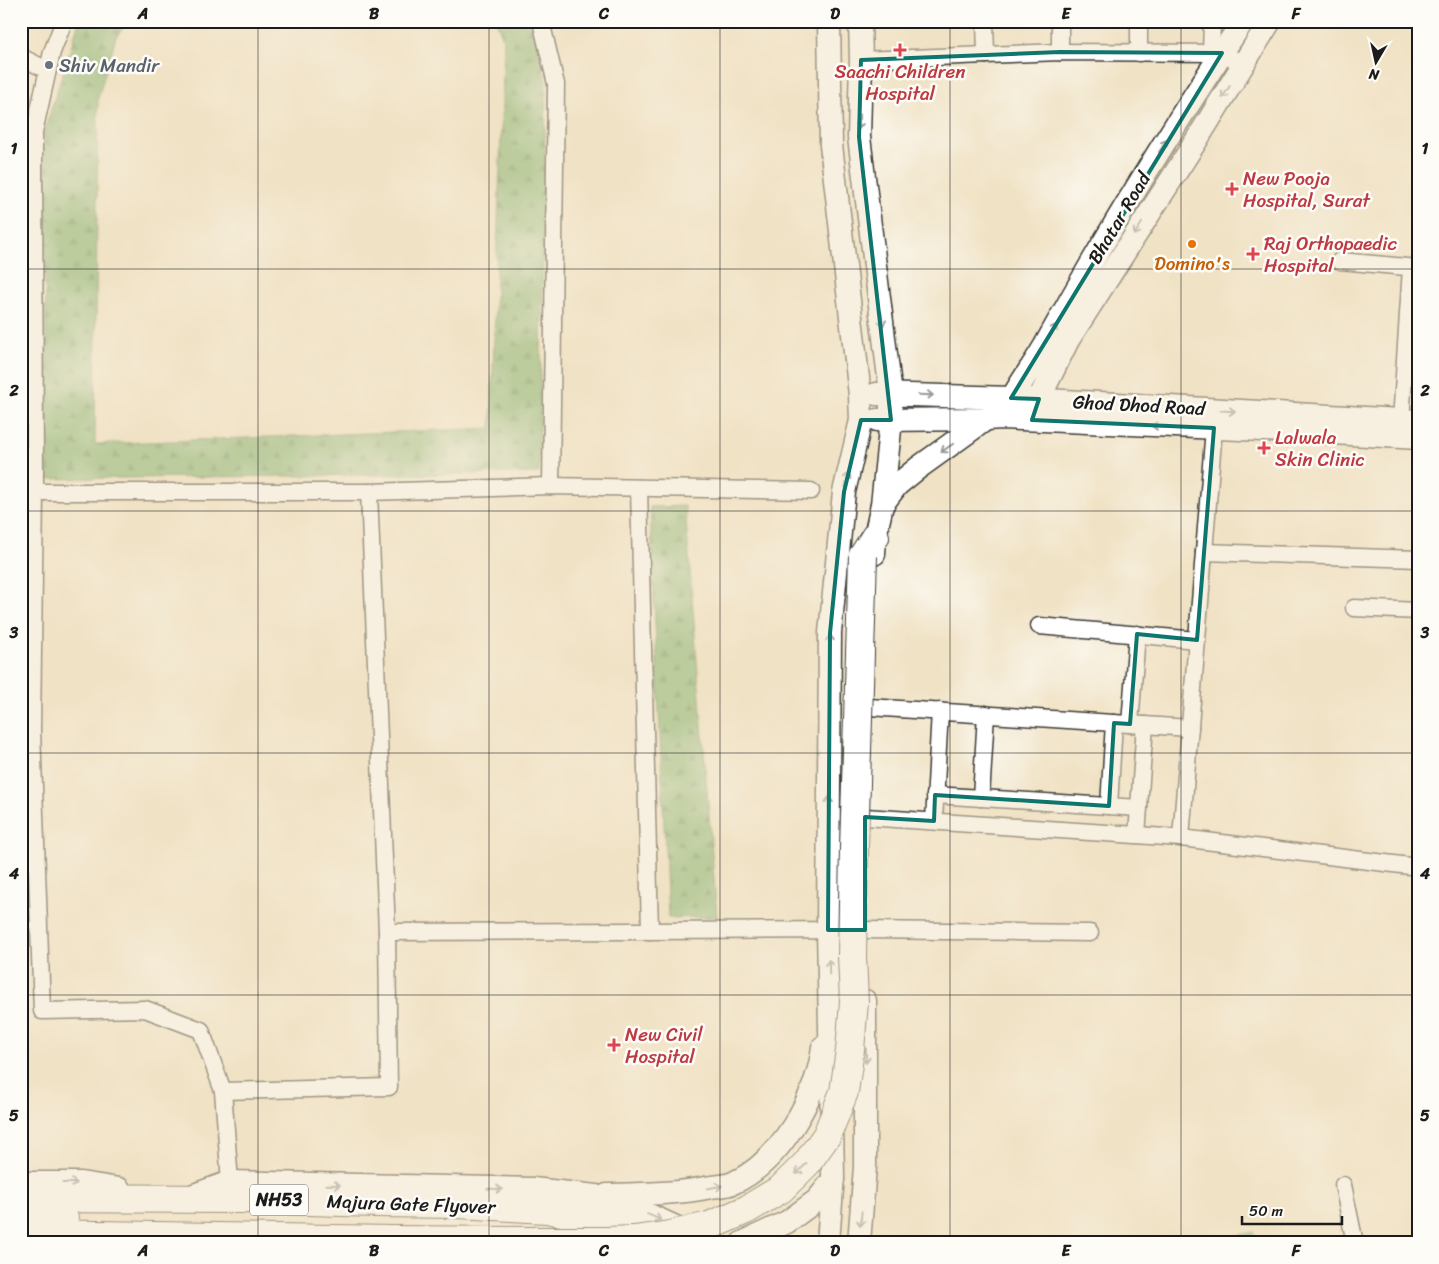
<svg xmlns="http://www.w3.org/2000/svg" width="1439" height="1264" font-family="Sriracha,sans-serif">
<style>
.forest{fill:url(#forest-firs);stroke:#4c6644}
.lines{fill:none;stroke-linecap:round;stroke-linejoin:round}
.street-casing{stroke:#3c3a35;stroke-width:19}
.secondary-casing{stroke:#3c3a35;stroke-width:25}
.highway-casing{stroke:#3c3a35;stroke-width:30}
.street{stroke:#fff;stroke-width:16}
.secondary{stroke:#fff;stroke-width:22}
.highway{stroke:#fff;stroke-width:28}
.highway-bridge-casing{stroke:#3c3a35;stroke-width:30;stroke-linecap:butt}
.highway-bridge{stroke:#fff;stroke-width:28}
.oneway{stroke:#999}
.marked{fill:none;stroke:#0f766e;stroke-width:4;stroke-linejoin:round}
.grid{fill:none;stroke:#1c1c1c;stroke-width:1;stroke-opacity:0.55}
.health-dot{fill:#e0444e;stroke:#fdfcf7;stroke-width:2}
.worship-dot{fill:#6b7280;stroke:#fdfcf7;stroke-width:2}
.food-dot{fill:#e8710a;stroke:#fdfcf7;stroke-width:2}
.labels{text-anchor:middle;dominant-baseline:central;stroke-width:5;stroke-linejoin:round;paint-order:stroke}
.shield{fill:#fdfcf7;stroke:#605f5e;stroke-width:1}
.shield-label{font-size:18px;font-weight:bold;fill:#1c1c1c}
.worship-label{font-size:19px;fill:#5b616d;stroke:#fdfcf7;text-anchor:start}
.health-label{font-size:19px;fill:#be3a42;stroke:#fdfcf7;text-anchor:start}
.street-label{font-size:19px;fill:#1c1c1c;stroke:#fdfcf7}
.food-label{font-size:19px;fill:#c56008;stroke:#fdfcf7}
.neatline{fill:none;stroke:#1c1c1c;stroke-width:2}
.grid-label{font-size:16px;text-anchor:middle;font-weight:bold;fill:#1c1c1c}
</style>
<defs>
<pattern id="forest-firs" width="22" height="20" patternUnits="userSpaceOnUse" patternTransform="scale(1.25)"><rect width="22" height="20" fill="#7cb16d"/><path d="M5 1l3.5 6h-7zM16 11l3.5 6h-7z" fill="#658f59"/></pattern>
</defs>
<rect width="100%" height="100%" fill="#fdfcf7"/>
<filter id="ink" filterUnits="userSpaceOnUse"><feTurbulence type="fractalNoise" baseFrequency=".02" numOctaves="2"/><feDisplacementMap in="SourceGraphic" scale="10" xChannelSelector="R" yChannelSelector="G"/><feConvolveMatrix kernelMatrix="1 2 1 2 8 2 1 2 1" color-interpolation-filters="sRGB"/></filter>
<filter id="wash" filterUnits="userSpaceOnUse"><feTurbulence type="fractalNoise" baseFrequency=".0096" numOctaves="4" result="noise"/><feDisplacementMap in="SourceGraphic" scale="20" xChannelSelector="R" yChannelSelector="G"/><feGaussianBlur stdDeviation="1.12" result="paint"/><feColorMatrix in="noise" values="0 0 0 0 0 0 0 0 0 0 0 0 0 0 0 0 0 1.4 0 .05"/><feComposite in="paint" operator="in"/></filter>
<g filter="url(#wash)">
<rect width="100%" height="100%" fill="#f0e2c4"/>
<!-- forest -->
<g class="forest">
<path d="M79 21H129L116 37 98 98 95 444 491 428 504 42 496 21H530L546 79 539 473 47 479 44 132Z"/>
<rect x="21" y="157" width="3" height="280"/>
<path d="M685 506 717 917 668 918 650 507Z"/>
<path d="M1254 1232 1255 1243H1199Z"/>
</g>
</g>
<g filter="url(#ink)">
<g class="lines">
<defs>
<g id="street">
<path d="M64 21 52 52 34 132 35 492 32 730 42 1011 145 1009 201 1030 223 1091 230 1182"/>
<path d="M541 21 556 84 551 486"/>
<path d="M985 21 986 55"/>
<path d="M1060 21V52"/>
<path d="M1139 21V53"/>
<path d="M1211 53 1212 21"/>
<path d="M21 57 47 70"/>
<path d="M861 60 1060 52 1222 53 1243 64"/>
<path d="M1340 261 1418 268"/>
<path d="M1401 421 1411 268"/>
<path d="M639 488 650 931"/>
<path d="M21 492H369L551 486 811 491"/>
<path d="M1204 552 1418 559"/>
<path d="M1354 608 1418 611"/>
<path d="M1039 626 1197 640"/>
<path d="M869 707 1190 728"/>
<path d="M1130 724 1137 634"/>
<path d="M935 795 1139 808"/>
<path d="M981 798 986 714"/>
<path d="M1109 806 1114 723"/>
<path d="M865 817 1181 838 1418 867"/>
<path d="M934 821 940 711"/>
<path d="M1137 835 1145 725"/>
<path d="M1181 838 1214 428"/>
<path d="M387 932 865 930 1090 933"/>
<path d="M223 1091 389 1087 387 932 369 492"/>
<path d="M1343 1185 1355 1243"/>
</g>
<g id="secondary">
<path d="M860 21 861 60 859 137 891 394V420L882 505 875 537 874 554"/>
<path d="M876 394 1011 398 1418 421"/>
<path d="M1007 408C1018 384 1036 363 1048 340 1108 231 1174 125 1243 21"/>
<path d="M1035 412 1039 399 1068 340 1196 141 1270 21"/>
<path d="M877 420 986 419 1002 418 1351 434 1418 438"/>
<path d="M882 505 897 485 918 468 986 419"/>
<path d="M21 1183H81L119 1189"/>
<path d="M194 1195 230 1182 533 1189 596 1196 649 1215 711 1243"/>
<path d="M607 1195C642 1194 677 1194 711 1187 718 1186 726 1186 733 1183 780 1162 817 1097 823 1047"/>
<path d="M742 1243 787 1222 817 1200 833 1180"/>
<path d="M828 1243 833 1175 828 930 830 633 844 492 861 420 860 395 831 145 829 21"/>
<path d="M859 1243 865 1167V1001"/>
</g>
<g id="highway">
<path d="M863 556 875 537"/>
<path d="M21 1198 240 1199 377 1203 457 1204 547 1209 627 1225 665 1239"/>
<path d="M21 1217 64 1218"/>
<path d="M37 1234 392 1240 530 1241"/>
</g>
</defs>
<!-- street casing -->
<use href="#street" class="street-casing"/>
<!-- secondary casing -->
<use href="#secondary" class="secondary-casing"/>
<!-- highway casing -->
<use href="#highway" class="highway-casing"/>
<!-- street -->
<use href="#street" class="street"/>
<!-- secondary -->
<use href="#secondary" class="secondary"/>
<!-- highway -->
<use href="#highway" class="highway"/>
<defs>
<path id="highway-bridge" d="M530 1241H605L634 1240 670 1235 709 1226 746 1210 781 1189 807 1163 827 1135 844 1092 850 1050 854 1002 852 956 854 848 863 556"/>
</defs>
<!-- highway-bridge casing -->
<use href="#highway-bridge" class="highway-bridge-casing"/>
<!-- highway-bridge -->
<use href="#highway-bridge" class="highway-bridge"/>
</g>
<!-- one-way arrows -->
<defs><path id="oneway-shaft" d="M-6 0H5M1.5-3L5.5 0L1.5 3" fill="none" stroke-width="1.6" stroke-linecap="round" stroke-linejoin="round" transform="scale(1.25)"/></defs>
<g class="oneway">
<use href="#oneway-shaft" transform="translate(1226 92) rotate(122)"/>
<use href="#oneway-shaft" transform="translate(859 122) rotate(92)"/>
<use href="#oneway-shaft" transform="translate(1163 146) rotate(-57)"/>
<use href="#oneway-shaft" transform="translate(1138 229) rotate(123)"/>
<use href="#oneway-shaft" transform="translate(882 319) rotate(83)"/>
<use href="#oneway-shaft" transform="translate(1053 331) rotate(-62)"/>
<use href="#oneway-shaft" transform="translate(926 395) rotate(2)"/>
<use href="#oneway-shaft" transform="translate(1228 411) rotate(3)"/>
<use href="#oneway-shaft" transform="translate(1159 426) rotate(-177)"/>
<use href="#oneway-shaft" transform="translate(947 448) rotate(145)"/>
<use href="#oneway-shaft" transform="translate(847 480) rotate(-76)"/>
<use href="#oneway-shaft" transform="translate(830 642) rotate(-90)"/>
<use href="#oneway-shaft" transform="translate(829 804) rotate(-90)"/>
<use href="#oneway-shaft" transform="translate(829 967) rotate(-91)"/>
<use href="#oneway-shaft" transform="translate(866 1056) rotate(90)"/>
<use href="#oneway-shaft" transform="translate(801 1169) rotate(135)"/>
<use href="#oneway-shaft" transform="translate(70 1183)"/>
<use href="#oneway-shaft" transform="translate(333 1185) rotate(1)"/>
<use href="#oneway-shaft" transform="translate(715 1187) rotate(-11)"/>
<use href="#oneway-shaft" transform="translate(495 1189) rotate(1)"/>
<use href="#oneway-shaft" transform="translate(654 1217) rotate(23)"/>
<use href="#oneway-shaft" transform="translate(861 1219) rotate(95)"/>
</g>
</g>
<!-- marked area -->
<path d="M0 0H1439V1264H0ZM1060 52 1222 53 1011 398 1039 399 1032 420 1214 428 1197 640 1137 634 1130 724 1114 723 1109 806 935 795 934 821 865 817V930H828L830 633 844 492 861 420H891L859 137 861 60Z" fill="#f0e2c4" fill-opacity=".55" fill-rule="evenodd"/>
<path class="marked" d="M1060 52 1222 53 1011 398 1039 399 1032 420 1214 428 1197 640 1137 634 1130 724 1114 723 1109 806 935 795 934 821 865 817V930H828L830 633 844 492 861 420H891L859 137 861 60Z"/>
<!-- grid -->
<path class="grid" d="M258 21V1243M489 21V1243M720 21V1243M950 21V1243M1181 21V1243M21 269H1418M21 511H1418M21 753H1418M21 995H1418"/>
<!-- markers -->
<g class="health-dot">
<path d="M897.5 42.5h5v5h5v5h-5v5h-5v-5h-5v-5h5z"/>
<path d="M1229.5 181.5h5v5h5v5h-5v5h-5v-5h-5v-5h5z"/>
<path d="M1250.5 246.5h5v5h5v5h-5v5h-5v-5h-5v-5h5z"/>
<path d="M1261.5 440.5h5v5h5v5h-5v5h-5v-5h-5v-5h5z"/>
<path d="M611.5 1037.5h5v5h5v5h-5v5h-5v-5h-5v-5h5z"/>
</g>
<circle class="worship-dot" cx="49" cy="65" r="5"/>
<circle class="food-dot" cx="1192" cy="244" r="5"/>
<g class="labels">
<!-- shield labels -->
<rect class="shield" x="250" y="1184.5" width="58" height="31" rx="4"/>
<g class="shield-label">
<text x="279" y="1200">NH53</text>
</g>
<!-- worship labels -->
<g class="worship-label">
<text x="59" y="65">Shiv Mandir</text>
</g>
<!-- health labels -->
<g class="health-label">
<text x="900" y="71" text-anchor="middle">Saachi Children<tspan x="900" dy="22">Hospital</tspan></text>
<text x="1243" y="178">New Pooja<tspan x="1243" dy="22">Hospital, Surat</tspan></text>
<text x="1264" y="243">Raj Orthopaedic<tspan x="1264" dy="22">Hospital</tspan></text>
<text x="1275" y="437">Lalwala<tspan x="1275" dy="22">Skin Clinic</tspan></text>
<text x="625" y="1034">New Civil<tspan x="625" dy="22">Hospital</tspan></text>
</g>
<!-- street labels -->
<g class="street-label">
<text transform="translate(1119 218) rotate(-59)">Bhatar Road</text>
<text transform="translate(1139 405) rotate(3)">Ghod Dhod Road</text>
<text transform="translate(411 1204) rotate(2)">Majura Gate Flyover</text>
</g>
<!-- food labels -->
<g class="food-label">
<text x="1192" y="263">Domino's</text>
</g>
</g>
<!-- margin -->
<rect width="1439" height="1264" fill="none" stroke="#fdfcf7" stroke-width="55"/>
<!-- north arrow -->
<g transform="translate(1376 62) rotate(189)" stroke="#fdfcf7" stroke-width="4" paint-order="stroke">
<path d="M0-4L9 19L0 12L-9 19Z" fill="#1c1c1c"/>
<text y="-8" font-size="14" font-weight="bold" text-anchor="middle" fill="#1c1c1c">N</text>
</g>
<!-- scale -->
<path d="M1242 1216v8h100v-8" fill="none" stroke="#1c1c1c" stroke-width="2.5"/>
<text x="1249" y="1216" font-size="15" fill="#1c1c1c" stroke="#fdfcf7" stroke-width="4" paint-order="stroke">50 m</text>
<rect x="28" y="28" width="1384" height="1208" class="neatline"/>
<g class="grid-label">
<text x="143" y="19">A</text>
<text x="374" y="19">B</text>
<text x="604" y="19">C</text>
<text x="835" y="19">D</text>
<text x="1066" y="19">E</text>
<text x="1296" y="19">F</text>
<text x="14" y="154">1</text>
<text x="1425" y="154">1</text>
<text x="14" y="396">2</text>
<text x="1425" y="396">2</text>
<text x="14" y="638">3</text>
<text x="1425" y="638">3</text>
<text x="14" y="879">4</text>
<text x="1425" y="879">4</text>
<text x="14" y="1121">5</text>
<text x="1425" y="1121">5</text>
<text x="143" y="1256">A</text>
<text x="374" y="1256">B</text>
<text x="604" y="1256">C</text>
<text x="835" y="1256">D</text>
<text x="1066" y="1256">E</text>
<text x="1296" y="1256">F</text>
</g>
</svg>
